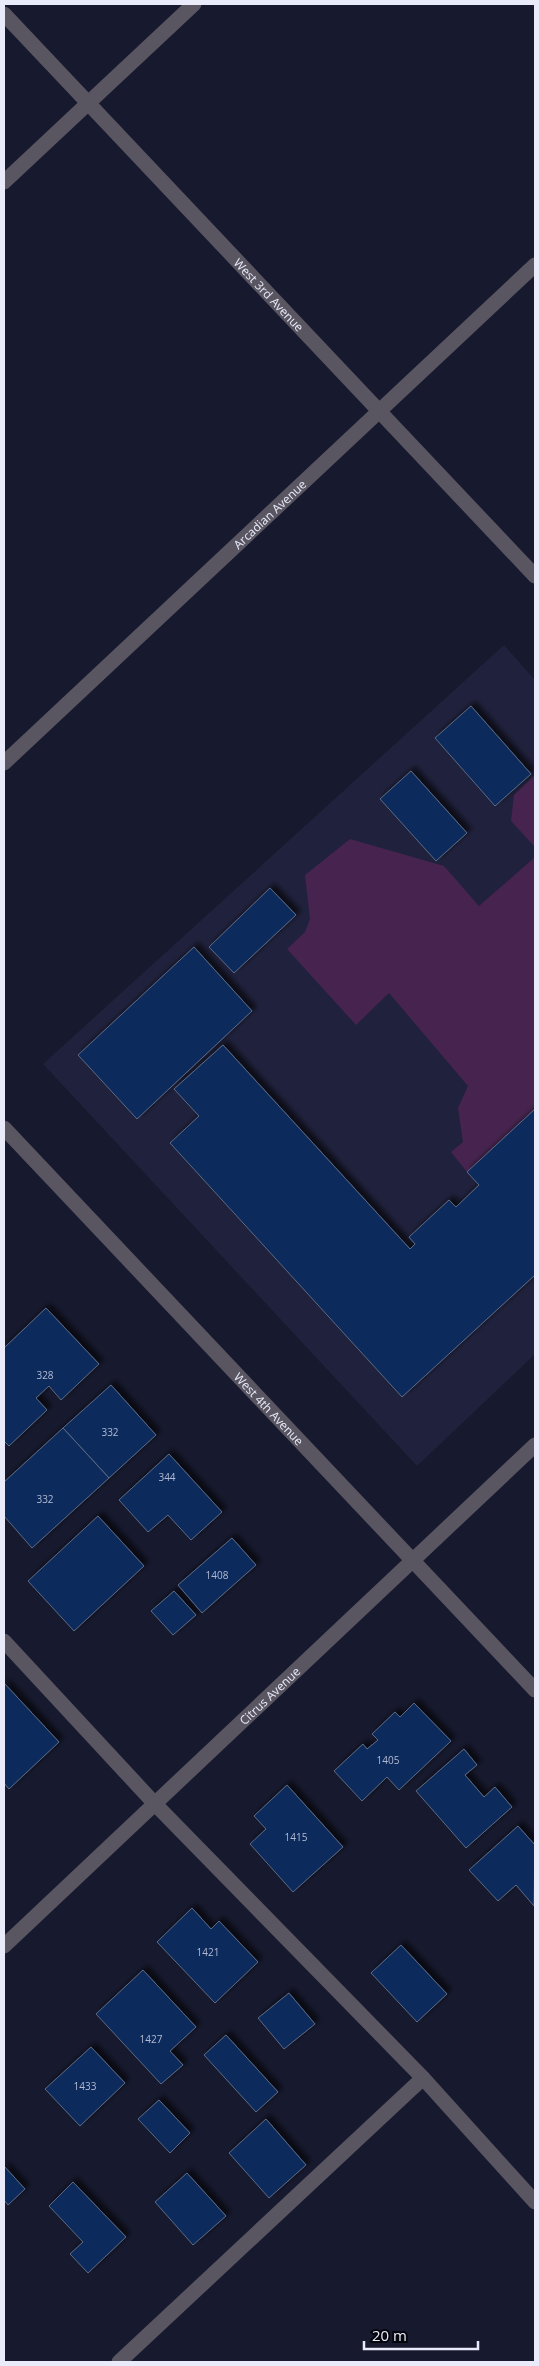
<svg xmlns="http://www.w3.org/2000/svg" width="539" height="2366" font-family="'Open Sans',sans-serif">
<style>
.built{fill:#20213c}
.green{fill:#46244f}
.building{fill:#0d2b5c;stroke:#5c6b83;filter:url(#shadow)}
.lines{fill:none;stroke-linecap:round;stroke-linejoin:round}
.minor{stroke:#595561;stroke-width:15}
.labels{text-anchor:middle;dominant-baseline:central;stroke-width:5;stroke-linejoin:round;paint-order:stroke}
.number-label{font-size:10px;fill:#b2bbd3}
.street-label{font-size:12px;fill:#e9ebfb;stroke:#05050e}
</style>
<defs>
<filter id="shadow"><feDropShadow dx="4.5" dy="-4.5" stdDeviation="2.5" flood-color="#0009"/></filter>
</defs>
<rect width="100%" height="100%" fill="#17192e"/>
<!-- built -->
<path class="built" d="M504 645 535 680V1354L417 1466 43 1064Z"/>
<!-- green -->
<g class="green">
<path d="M535 775V847L511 821 514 795Z"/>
<path d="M350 839 444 866 479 906 535 857V1109L467 1172 451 1152 463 1142 458 1108 468 1086 389 993 356 1025 287 949 305 932 310 919 305 875Z"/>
</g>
<!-- building -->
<g class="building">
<path d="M471 706 531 774 495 806 435 738Z"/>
<path d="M411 771 467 833 436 861 380 799Z"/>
<path d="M270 888 296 915 234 973 209 947Z"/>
<path d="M194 947 252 1011 137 1119 78 1055Z"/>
<path d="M223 1045 410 1249 415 1244 409 1237 449 1200 456 1207 479 1185 467 1172 535 1109V1275L402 1397 170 1143 199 1116 174 1089Z"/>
<path d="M46 1308 99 1364 61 1400 49 1386 36 1398 47 1410 9 1446 4 1441V1348Z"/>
<path d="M111 1385 156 1435 109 1478 63 1428Z"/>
<path d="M63 1428 109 1478 32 1548 4 1516V1482Z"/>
<path d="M169 1454 222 1512 191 1540 168 1515 148 1532 119 1500Z"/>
<path d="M98 1516 144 1566 74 1631 28 1581Z"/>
<path d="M232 1538 256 1565 202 1613 178 1585Z"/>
<path d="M174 1591 196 1615 173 1635 151 1611Z"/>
<path d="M4 1683 59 1742 9 1789 4 1783Z"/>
<path d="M414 1703 451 1741 399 1790 387 1777 362 1801 334 1771 363 1744 367 1749 378 1740 372 1734 395 1712 400 1717Z"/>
<path d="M464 1749 477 1765 465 1775 484 1797 495 1787 512 1807 466 1848 416 1791Z"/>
<path d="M287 1785 343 1847 293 1892 250 1844 266 1829 254 1816Z"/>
<path d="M518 1826 535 1845 534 1906 516 1885 498 1901 469 1870Z"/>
<path d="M192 1908 211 1929 219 1921 258 1962 215 2003 157 1942Z"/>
<path d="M401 1945 447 1994 417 2022 371 1973Z"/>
<path d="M143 1970 196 2027 170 2051 183 2065 161 2084 96 2014Z"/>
<path d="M289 1993 315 2024 284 2049 258 2018Z"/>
<path d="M226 2035 278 2092 256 2112 204 2055Z"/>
<path d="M91 2047 125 2083 80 2126 45 2089Z"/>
<path d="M159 2100 190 2133 170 2153 138 2119Z"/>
<path d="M266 2119 306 2165 269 2198 229 2153Z"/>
<path d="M4 2166 25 2189 8 2205 4 2200Z"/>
<path d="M187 2173 226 2216 193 2245 155 2202Z"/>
<path d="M73 2182 126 2237 88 2273 70 2254 83 2242 49 2206Z"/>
</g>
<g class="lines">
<!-- minor -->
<g class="minor">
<path id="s1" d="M4 14 535 576"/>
<path d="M4 182 194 4"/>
<path id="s2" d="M4 763 535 265"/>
<path id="s3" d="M4 1128 535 1690"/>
<path d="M4 1641 155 1804 423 2078 535 2202"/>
<path id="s4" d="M4 1946 535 1445"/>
<path d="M119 2362 423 2078"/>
</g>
</g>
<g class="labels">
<!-- number labels -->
<g class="number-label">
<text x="45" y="1375">328</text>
<text x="110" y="1432">332</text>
<text x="167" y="1477">344</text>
<text x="45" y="1499">332</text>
<text x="217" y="1575">1408</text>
<text x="388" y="1760">1405</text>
<text x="296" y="1837">1415</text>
<text x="208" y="1952">1421</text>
<text x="151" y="2039">1427</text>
<text x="85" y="2086">1433</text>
</g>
<!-- street labels -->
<g class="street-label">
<text stroke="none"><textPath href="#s1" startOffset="386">West 3rd Avenue</textPath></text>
<text stroke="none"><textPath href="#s2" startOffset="364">Arcadian Avenue</textPath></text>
<text stroke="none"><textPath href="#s3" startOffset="386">West 4th Avenue</textPath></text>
<text stroke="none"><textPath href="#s4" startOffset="365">Citrus Avenue</textPath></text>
</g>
</g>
<!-- border -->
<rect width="539" height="2366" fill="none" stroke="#e9ebfb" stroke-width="10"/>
<!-- scale -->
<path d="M364 2341v8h114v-8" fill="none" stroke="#e9ebfb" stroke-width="2.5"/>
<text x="372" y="2341" font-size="15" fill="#e9ebfb" stroke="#05050e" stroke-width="4" paint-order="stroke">20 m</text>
</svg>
